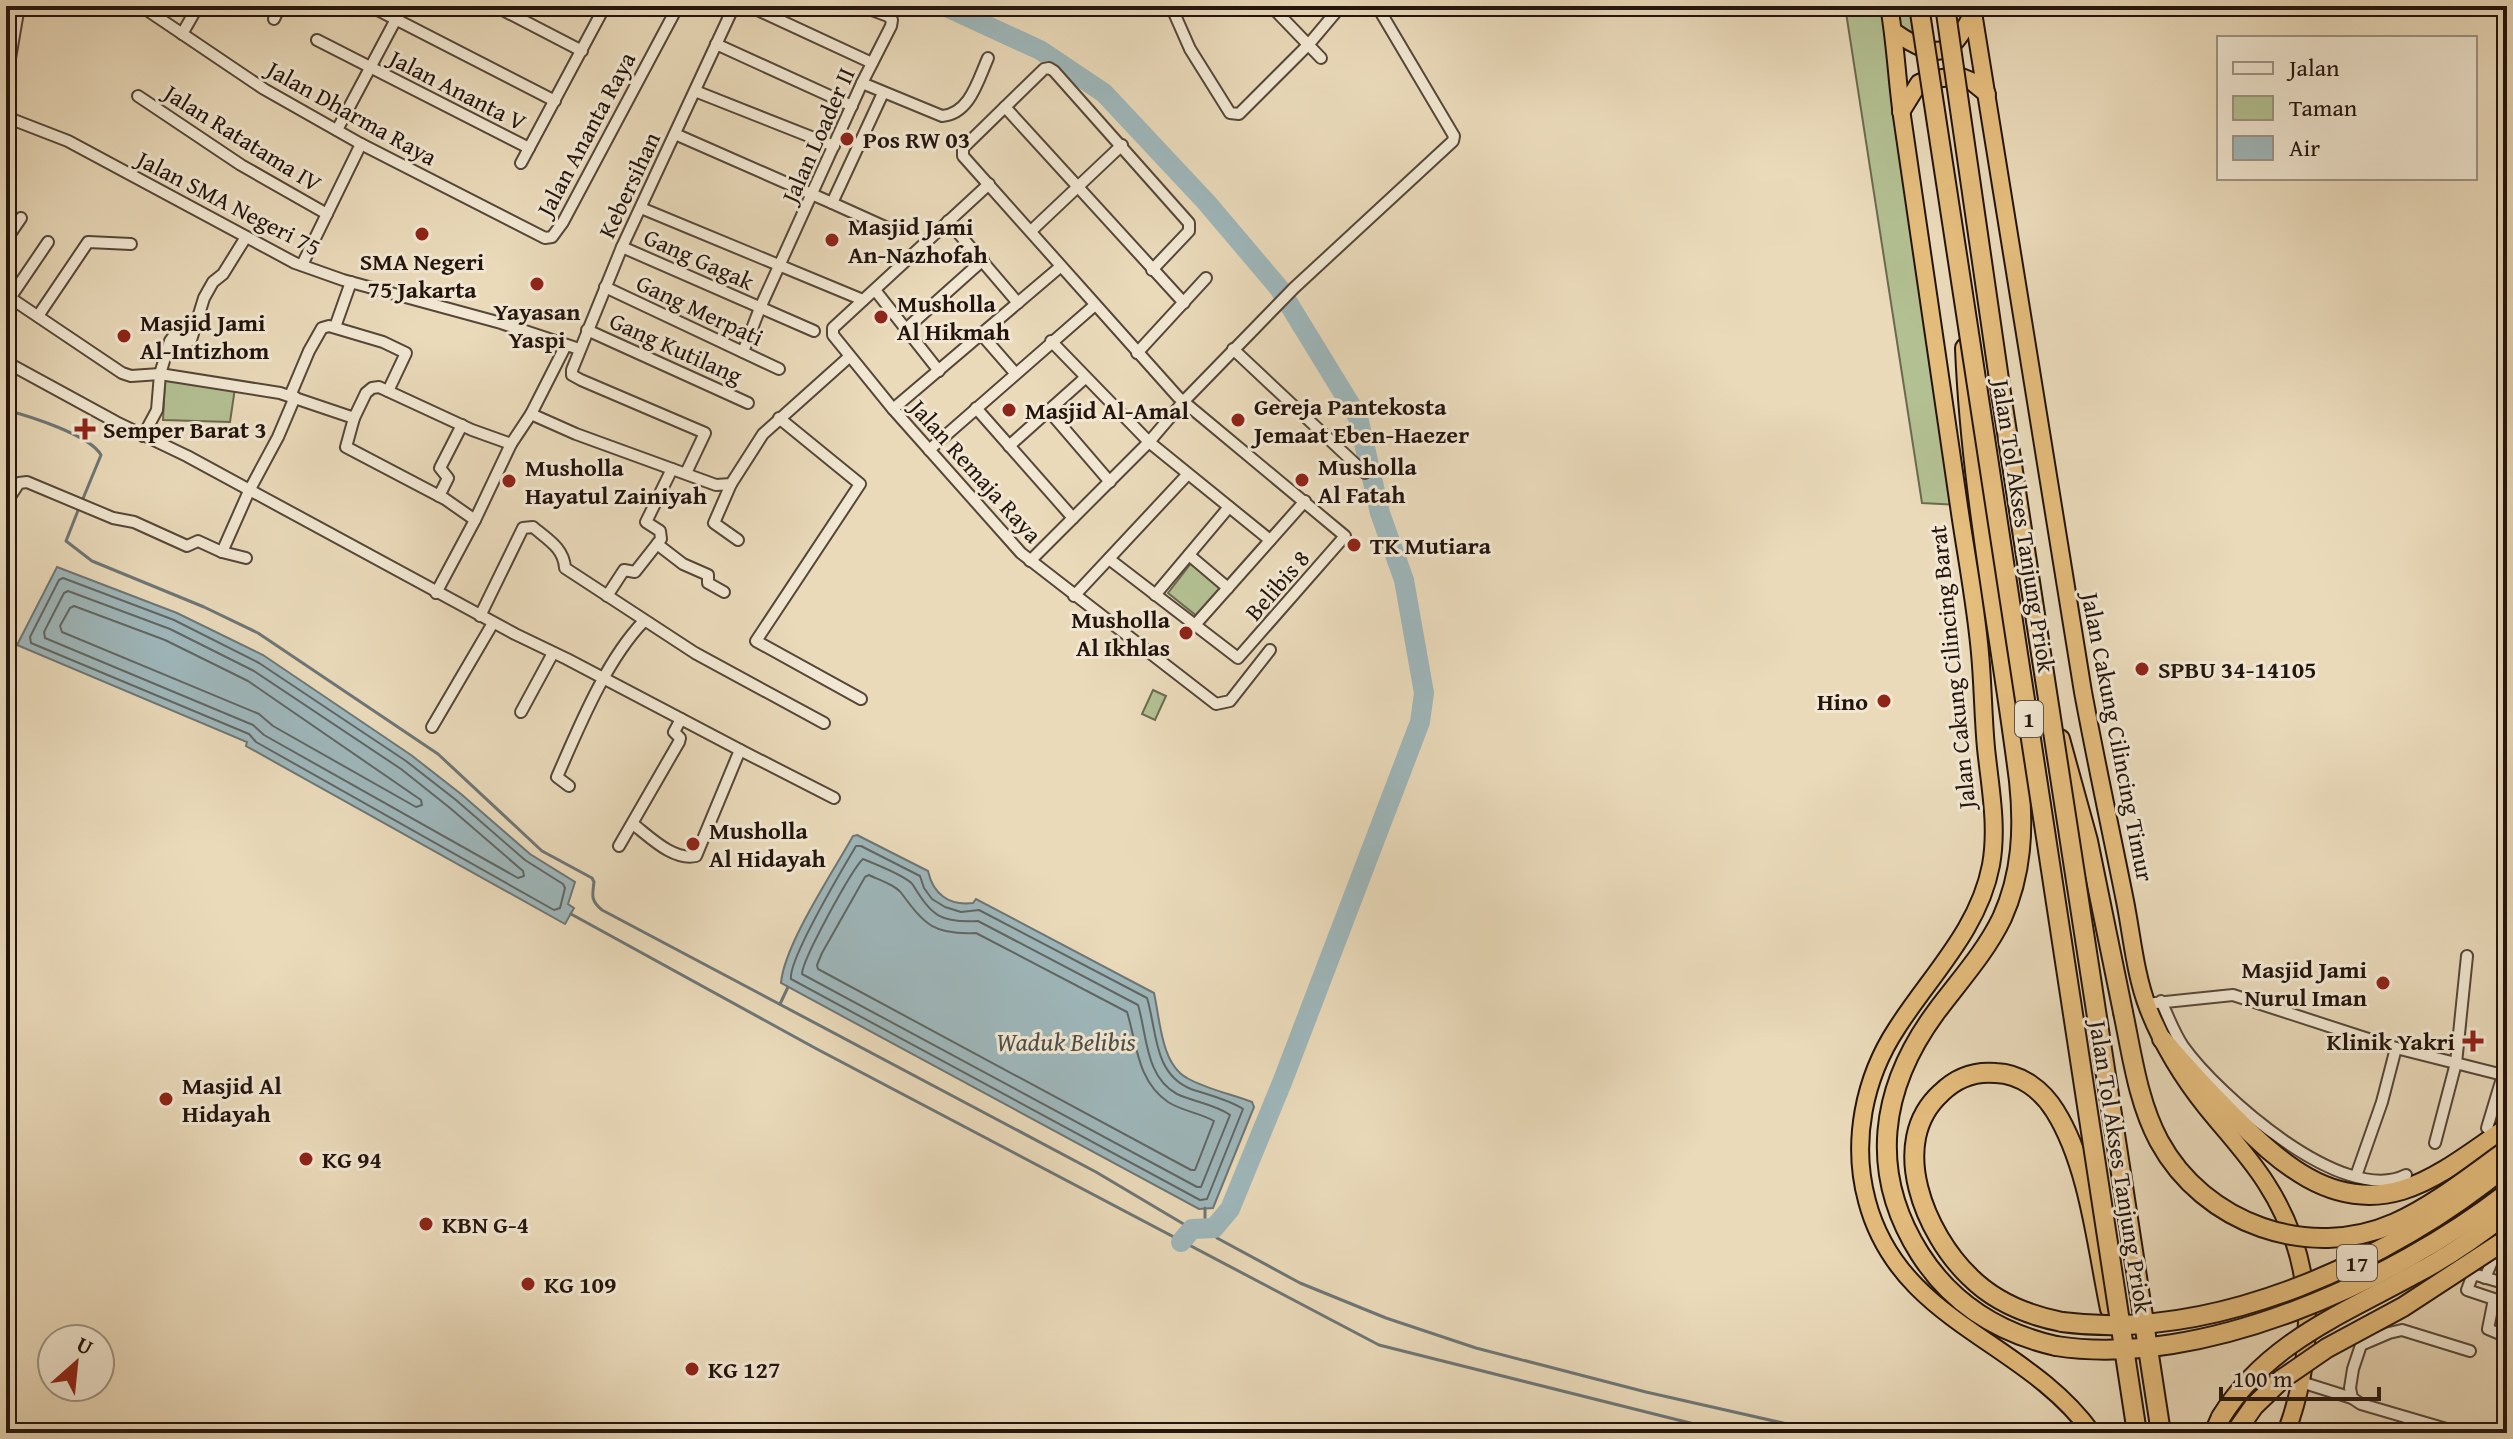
<svg xmlns="http://www.w3.org/2000/svg" width="2513" height="1439" font-family="'Gentium Book Plus',serif">
<style>
.green{fill:#b3c092;stroke:#6b6a50;stroke-width:2}
.water{fill:#9eb7bb;stroke:#6d7676;stroke-width:2}
.lines{fill:none;stroke-linecap:round;stroke-linejoin:round}
.shore{stroke:#606664;stroke-width:2}
.stream{stroke:#6d7676;stroke-width:3}
.river{stroke:#9eb7bb;stroke-width:20}
.minor-casing{stroke:#554639;stroke-width:14}
.tertiary-casing{stroke:#554639;stroke-width:16}
.trunk-casing{stroke:#23140e;stroke-width:20}
.motorway-casing{stroke:#23140e;stroke-width:22}
.minor{stroke:#f1e7d2;stroke-width:10}
.tertiary{stroke:#f1e7d2;stroke-width:12}
.trunk{stroke:#e5bd7d;stroke-width:16}
.motorway{stroke:#e5bd7d;stroke-width:18}
.motorway-bridge-casing{stroke:#23140e;stroke-width:22;stroke-linecap:butt}
.motorway-bridge{stroke:#e5bd7d;stroke-width:18}
.poi-dot{fill:#8f2418;stroke:#f1e7d2;stroke-width:3}
.labels{text-anchor:middle;dominant-baseline:central;stroke-width:6;stroke-linejoin:round;paint-order:stroke}
.shield{fill:#f1e7d2;stroke:#615349;stroke-width:2}
.shield-label{font-size:22px;font-weight:bold;fill:#23140e}
.street-label{font-size:24px;fill:#23140e;stroke:#f1e7d2}
.poi-label{font-size:24px;font-weight:bold;fill:#23140e;stroke:#f1e7d2;text-anchor:start}
.water-label{font-size:26px;font-style:italic;fill:#4e4d4b;stroke:#f1e7d2}
</style>
<rect width="100%" height="100%" fill="#eadaba"/>
<filter id="stains"><feTurbulence type="fractalNoise" baseFrequency=".0025" numOctaves="4"/><feColorMatrix values="0 0 0 0 .2 0 0 0 0 .09 0 0 0 0 .02 0 0 0 .5 -.17"/></filter>
<radialGradient id="worn" r=".72"><stop offset=".6" stop-color="#630" stop-opacity="0"/><stop offset="1" stop-color="#630" stop-opacity=".3"/></radialGradient>
<!-- green -->
<g class="green">
<path d="M1845 6H1920L1928 50 1894 32 1959 505 1922 503Z"/>
<path d="M165 380 235 388 230 422 163 420Z"/>
<path d="M1192 562 1222 586 1198 617 1168 593Z"/>
<path d="M1153 690 1166 696 1155 720 1142 714Z"/>
</g>
<!-- water -->
<g class="water">
<path d="M57 567 177 613 263 655 411 755 461 794 530 854 575 882 568 904 574 908 565 924 246 746 247 742 17 645Z"/>
<path d="M857 835 928 871C933 894 949 906 973 903L976 899 1154 993C1160 1019 1161 1064 1187 1078 1206 1089 1231 1094 1252 1102L1254 1107 1213 1208 1199 1209 781 983C784 945 833 872 853 836Z"/>
</g>
<g class="lines">
<!-- shore -->
<g class="shore">
<path d="M63 578 174 620 259 663 406 761 456 800 525 860 563 884 565 888 560 908 554 910 256 742 249 734 31 643 30 637 59 580Z"/>
<path d="M68 591 170 629 254 671 401 769 450 808 523 871 524 876 518 878 264 735 253 725 45 638 44 632 64 593Z"/>
<path d="M74 606 165 640 248 681 421 800 422 805 416 807 273 726 259 714 62 632 60 626 70 608Z"/>
<path d="M856 846H861L920 876 924 888 932 899 945 907 961 912 979 910 1147 998C1157 1030 1153 1074 1191 1089 1208 1095 1228 1099 1243 1109L1207 1199 1200 1200 791 979C788 960 843 868 856 846Z"/>
<path d="M863 859C873 863 908 877 913 885 932 916 940 923 978 921L1138 1005C1147 1034 1145 1077 1177 1094 1194 1102 1215 1104 1230 1115L1201 1187H1197L802 974C802 960 852 869 863 859Z"/>
<path d="M869 875C879 880 896 885 902 894 925 925 934 935 976 933L1127 1012C1137 1044 1137 1081 1168 1102 1182 1111 1200 1113 1214 1121L1195 1170H1191L818 969 817 965 822 953 865 877Z"/>
</g>
<!-- stream -->
<g class="stream">
<path d="M6 410C29 416 90 435 101 455L82 501"/>
<path d="M79 508 66 541 92 561 204 607 258 633 438 754 542 851 592 878 594 882C592 896 591 901 602 910L1096 1172 1192 1229"/>
<path d="M571 914 815 1048 1379 1345 1730 1433"/>
<path d="M780 1004 788 987"/>
<path d="M1205 1228V1208"/>
<path d="M1214 1228 1217 1238 1300 1283 1386 1318 1476 1348 1646 1392 1827 1433"/>
</g>
<!-- river -->
<path class="river" d="M944 6 1040 50 1104 93 1207 203 1279 288 1358 417 1380 513 1404 580 1424 693 1420 722 1283 1080 1230 1209 1214 1228 1192 1229 1181 1242"/>
<defs>
<g id="minor">
<path d="M141 6 264 89 361 144 545 238 552 237 563 222 678 6"/>
<path d="M370 6 555 101"/>
<path d="M495 6 582 51"/>
<path d="M749 6 872 63"/>
<path d="M1171 6 1190 49 1230 113 1239 114 1309 44 1341 6"/>
<path d="M1271 6 1321 58"/>
<path d="M274 19 280 6"/>
<path d="M182 34 198 6"/>
<path d="M317 40 529 148"/>
<path d="M716 44 852 106"/>
<path d="M862 83 942 116C970 114 978 80 988 58"/>
<path d="M695 91 834 146"/>
<path d="M883 93 832 203 894 231"/>
<path d="M138 96 241 165 327 214"/>
<path d="M1005 107 1184 303"/>
<path d="M6 117 68 141 295 263 343 280 501 323 579 349"/>
<path d="M337 130 403 6"/>
<path d="M675 134 832 203"/>
<path d="M521 163 605 6"/>
<path d="M989 184 833 328V335L893 409 1021 553 1216 704 1230 701 1270 650"/>
<path d="M641 208 863 300"/>
<path d="M948 221 1018 303"/>
<path d="M1031 231 1122 145"/>
<path d="M6 240 21 218"/>
<path d="M622 247 814 331"/>
<path d="M302 265 361 144"/>
<path d="M605 287 779 369"/>
<path d="M875 290 939 371"/>
<path d="M6 295 122 373 131 376 160 374 280 393 354 418 366 393 372 388 379 387 472 430 511 444 531 414 576 434 716 485 731 484 763 434 849 357"/>
<path d="M10 298 48 242"/>
<path d="M38 316 88 242 131 244"/>
<path d="M335 327 351 282"/>
<path d="M907 328 983 260"/>
<path d="M587 330 748 403"/>
<path d="M981 334 1015 373"/>
<path d="M1051 341 1149 442 1270 540"/>
<path d="M1233 349 1365 473"/>
<path d="M743 352 760 308 862 83 891 26 892 20 888 16 861 6"/>
<path d="M1137 353 1206 278"/>
<path d="M6 362 116 422 187 456 515 634 567 659 740 750 696 856C673 861 650 837 633 824"/>
<path d="M290 396 309 351 322 328 329 326 383 342 406 353 388 391"/>
<path d="M976 408 1073 518"/>
<path d="M893 409 1060 267"/>
<path d="M1049 411 1110 482"/>
<path d="M531 414 566 345"/>
<path d="M354 418 346 447 445 499 475 520"/>
<path d="M779 418 860 484 756 641 861 699"/>
<path d="M143 436 157 410 160 374 170 341 173 337 186 342 191 340 204 298 213 282 223 274 246 237"/>
<path d="M1009 446 1085 378"/>
<path d="M929 450 1095 305"/>
<path d="M686 473 705 433 581 380 572 375V370L622 247 734 6"/>
<path d="M731 484 714 523 738 540"/>
<path d="M439 496 448 478 440 468 462 425"/>
<path d="M6 503 19 483 27 482 113 518 134 522 187 546 198 541 222 552 246 558"/>
<path d="M657 544 683 564 708 575V583L724 592"/>
<path d="M222 552 249 491 278 437 295 397"/>
<path d="M1189 555 1228 588"/>
<path d="M1109 559 1238 658 1345 536 1178 397 963 156V148L1044 69 1049 68 1054 71 1189 223V231L1152 270"/>
<path d="M1030 561 1149 442 1184 401 1294 288 1453 141 1454 136 1377 6"/>
<path d="M436 593 475 520 511 444"/>
<path d="M1155 595 1229 507"/>
<path d="M607 596 624 570 635 572 661 539 660 531 646 522 672 469"/>
<path d="M1074 596 1187 475"/>
<path d="M480 616 523 528 533 527C547 539 564 548 565 568L695 653 824 723"/>
<path d="M1194 626 1305 501"/>
<path d="M521 712 553 653"/>
<path d="M432 727 493 623"/>
<path d="M740 750 834 798"/>
<path d="M569 786 557 777C579 727 606 660 644 621"/>
<path d="M619 846 679 742 680 738 674 732 681 719"/>
<path d="M2161 1001C2168 1016 2174 1033 2183 1046 2217 1094 2343 1207 2406 1175"/>
<path d="M2146 1004 2233 995 2396 1048 2507 1076"/>
<path d="M2487 1128 2503 1075"/>
<path d="M2435 1143 2456 1063 2467 956"/>
<path d="M2356 1176 2382 1102 2396 1048"/>
<path d="M2485 1278 2507 1226"/>
<path d="M2507 1284 2473 1274 2467 1290 2494 1299 2488 1329 2507 1337"/>
<path d="M2301 1382 2352 1398"/>
<path d="M2460 1433 2361 1404 2352 1398 2350 1388 2353 1369 2361 1345 2389 1333 2402 1330 2470 1351"/>
</g>
<path id="tertiary" d="M6 76 18 6"/>
<g id="trunk">
<path d="M1889 6C1896 45 1897 84 1903 123 1922 253 1941 383 1960 513 1967 560 1976 607 1980 653 1983 685 1983 716 1986 748 1990 787 1998 826 1991 865 1979 929 1931 975 1897 1028 1864 1078 1851 1142 1867 1201 1899 1323 2026 1340 2092 1433"/>
<path d="M1972 6 2083 692C2096 762 2111 831 2125 901 2132 936 2135 974 2148 1008 2162 1044 2182 1077 2206 1107 2226 1132 2249 1156 2266 1183 2316 1260 2317 1349 2286 1433"/>
<path d="M1893 31C1909 42 1937 62 1954 43 1962 35 1967 23 1973 14"/>
<path d="M1901 112 1919 83 1926 80 1959 76 1971 81 1987 94"/>
</g>
<g id="motorway">
<path d="M1965 348C1971 494 2001 637 2019 781 2024 828 2022 874 2002 918 1985 953 1959 981 1936 1012 1880 1088 1868 1172 1920 1254 1952 1304 1999 1333 2056 1346"/>
<path d="M2060 739 2088 841 2123 1012"/>
<path d="M2162 1039C2184 1065 2208 1091 2232 1115 2278 1161 2331 1211 2402 1190 2440 1178 2474 1150 2507 1128"/>
<path d="M2062 1322C2027 1315 1995 1302 1970 1277 1926 1235 1886 1143 1941 1093 1956 1078 1975 1071 1996 1073 2021 1074 2042 1090 2055 1111 2089 1165 2097 1247 2110 1309"/>
<path d="M2214 1433 2221 1417"/>
<path d="M2235 1433 2254 1406 2282 1379"/>
</g>
</defs>
<!-- minor casing -->
<use href="#minor" class="minor-casing"/>
<!-- tertiary casing -->
<use href="#tertiary" class="tertiary-casing"/>
<!-- trunk casing -->
<use href="#trunk" class="trunk-casing"/>
<!-- motorway casing -->
<use href="#motorway" class="motorway-casing"/>
<!-- minor -->
<use href="#minor" class="minor"/>
<!-- tertiary -->
<use href="#tertiary" class="tertiary"/>
<!-- trunk -->
<use href="#trunk" class="trunk"/>
<!-- motorway -->
<use href="#motorway" class="motorway"/>
<defs>
<g id="motorway-bridge">
<path d="M1919 6 2137 1433"/>
<path d="M1945 6 2002 400 2161 1433"/>
<path d="M2123 1012C2132 1055 2138 1102 2159 1141 2204 1224 2309 1261 2395 1223 2435 1205 2472 1175 2507 1150"/>
<path d="M2062 1322C2215 1342 2391 1261 2507 1165"/>
<path d="M2056 1346C2202 1369 2393 1281 2507 1193"/>
<path d="M2282 1379 2327 1348 2403 1307 2507 1239"/>
<path d="M2221 1417C2268 1342 2341 1315 2415 1274 2448 1257 2478 1236 2507 1213"/>
</g>
</defs>
<!-- motorway-bridge casing -->
<use href="#motorway-bridge" class="motorway-bridge-casing"/>
<!-- motorway-bridge -->
<use href="#motorway-bridge" class="motorway-bridge"/>
</g>
<!-- markers -->
<g class="poi-dot">
<circle cx="847" cy="139" r="8"/>
<circle cx="422" cy="234" r="8"/>
<circle cx="832" cy="240" r="8"/>
<circle cx="537" cy="284" r="8"/>
<circle cx="881" cy="317" r="8"/>
<circle cx="124" cy="336" r="8"/>
<circle cx="1009" cy="410" r="8"/>
<circle cx="1238" cy="420" r="8"/>
<path d="M81 417h8v8h8v8h-8v8h-8v-8h-8v-8h8z"/>
<circle cx="1302" cy="480" r="8"/>
<circle cx="509" cy="481" r="8"/>
<circle cx="1354" cy="545" r="8"/>
<circle cx="1186" cy="633" r="8"/>
<circle cx="2142" cy="669" r="8"/>
<circle cx="1884" cy="701" r="8"/>
<circle cx="693" cy="844" r="8"/>
<circle cx="2383" cy="983" r="8"/>
<path d="M2469 1029h8v8h8v8h-8v8h-8v-8h-8v-8h8z"/>
<circle cx="166" cy="1099" r="8"/>
<circle cx="306" cy="1159" r="8"/>
<circle cx="426" cy="1224" r="8"/>
<circle cx="528" cy="1284" r="8"/>
<circle cx="692" cy="1369" r="8"/>
</g>
<g class="labels">
<!-- shield labels -->
<g class="shield">
<rect x="2015" y="701" width="28" height="36" rx="6"/>
<rect x="2337" y="1245" width="40" height="36" rx="6"/>
</g>
<g class="shield-label">
<text x="2029" y="719">1</text>
<text x="2357" y="1263">17</text>
</g>
<!-- street labels -->
<g class="street-label">
<text transform="translate(458 90) rotate(27)">Jalan Ananta V</text>
<text transform="translate(352 113) rotate(29)">Jalan Dharma Raya</text>
<text transform="translate(586 134) rotate(-62)">Jalan Ananta Raya</text>
<text transform="translate(818 135) rotate(-66)">Jalan Loader II</text>
<text transform="translate(243 138) rotate(32)">Jalan Ratatama IV</text>
<text transform="translate(629 185) rotate(-65)">Kebersihan</text>
<text transform="translate(229 203) rotate(27)">Jalan SMA Negeri 75</text>
<text transform="translate(699 259) rotate(24)">Gang Gagak</text>
<text transform="translate(700 310) rotate(25)">Gang Merpati</text>
<text transform="translate(676 348) rotate(24)">Gang Kutilang</text>
<text transform="translate(976 471) rotate(48)">Jalan Remaja Raya</text>
<text transform="translate(2024 526) rotate(81)">Jalan Tol Akses Tanjung Priok</text>
<text transform="translate(1277 585) rotate(-49)">Belibis 8</text>
<text transform="translate(1952 667) rotate(-96)">Jalan Cakung Cilincing Barat</text>
<text transform="translate(2118 737) rotate(79)">Jalan Cakung Cilincing Timur</text>
<text transform="translate(2121 1167) rotate(81)">Jalan Tol Akses Tanjung Priok</text>
</g>
<!-- poi labels -->
<g class="poi-label">
<text x="863" y="139">Pos RW 03</text>
<text x="848" y="226">Masjid Jami<tspan x="848" dy="28">An-Nazhofah</tspan></text>
<text x="422" y="261" text-anchor="middle">SMA Negeri<tspan x="422" dy="28">75 Jakarta</tspan></text>
<text x="897" y="303">Musholla<tspan x="897" dy="28">Al Hikmah</tspan></text>
<text x="537" y="311" text-anchor="middle">Yayasan<tspan x="537" dy="28">Yaspi</tspan></text>
<text x="140" y="322">Masjid Jami<tspan x="140" dy="28">Al-Intizhom</tspan></text>
<text x="1254" y="406">Gereja Pantekosta<tspan x="1254" dy="28">Jemaat Eben-Haezer</tspan></text>
<text x="1025" y="410">Masjid Al-Amal</text>
<text x="103" y="429">Semper Barat 3</text>
<text x="1318" y="466">Musholla<tspan x="1318" dy="28">Al Fatah</tspan></text>
<text x="525" y="467">Musholla<tspan x="525" dy="28">Hayatul Zainiyah</tspan></text>
<text x="1370" y="545">TK Mutiara</text>
<text x="1170" y="619" text-anchor="end">Musholla<tspan x="1170" dy="28">Al Ikhlas</tspan></text>
<text x="2158" y="669">SPBU 34-14105</text>
<text x="1868" y="701" text-anchor="end">Hino</text>
<text x="709" y="830">Musholla<tspan x="709" dy="28">Al Hidayah</tspan></text>
<text x="2367" y="969" text-anchor="end">Masjid Jami<tspan x="2367" dy="28">Nurul Iman</tspan></text>
<text x="2455" y="1041" text-anchor="end">Klinik Yakri</text>
<text x="182" y="1085">Masjid Al<tspan x="182" dy="28">Hidayah</tspan></text>
<text x="322" y="1159">KG 94</text>
<text x="442" y="1224">KBN G-4</text>
<text x="544" y="1284">KG 109</text>
<text x="708" y="1369">KG 127</text>
</g>
<!-- water labels -->
<g class="water-label">
<text x="1066" y="1041">Waduk Belibis</text>
</g>
</g>
<!-- margin -->
<rect width="2513" height="1439" fill="none" stroke="#eadaba" stroke-width="32"/>
<rect x="8" y="8" width="2497" height="1423" fill="none" stroke="#23140e" stroke-width="4"/>
<rect x="16" y="16" width="2481" height="1407" fill="none" stroke="#23140e" stroke-width="2"/>
<!-- legend -->
<rect x="2217" y="36" width="260" height="144" fill="#f1e7d2" stroke="#9f9384" stroke-width="2"/>
<rect x="2233" y="62" width="40" height="12" fill="#f1e7d2" stroke="#9f9384" stroke-width="2"/>
<text x="2289" y="76" font-size="24" fill="#23140e">Jalan</text>
<rect x="2233" y="96" width="40" height="24" fill="#b3c092" stroke="#9f9384" stroke-width="2"/>
<text x="2289" y="116" font-size="24" fill="#23140e">Taman</text>
<rect x="2233" y="136" width="40" height="24" fill="#9eb7bb" stroke="#9f9384" stroke-width="2"/>
<text x="2289" y="156" font-size="24" fill="#23140e">Air</text>
<!-- north arrow -->
<g transform="translate(76 1363) rotate(27)"><circle r="38" fill="#f1e7d2" stroke="#9f9384" stroke-width="2"/>
<path d="M0-6L14 30L0 20L-14 30Z" fill="#8f2418"/>
<text y="-12" font-size="22" font-weight="bold" text-anchor="middle" fill="#23140e">U</text>
</g>
<!-- scale -->
<path d="M2221 1387v12h158v-12" fill="none" stroke="#23140e" stroke-width="4"/>
<text x="2233" y="1387" font-size="24" fill="#23140e" stroke="#f1e7d2" stroke-width="6" paint-order="stroke">100 m</text>
<rect width="100%" height="100%" filter="url(#stains)"/>
<rect width="100%" height="100%" fill="url(#worn)"/>
</svg>
